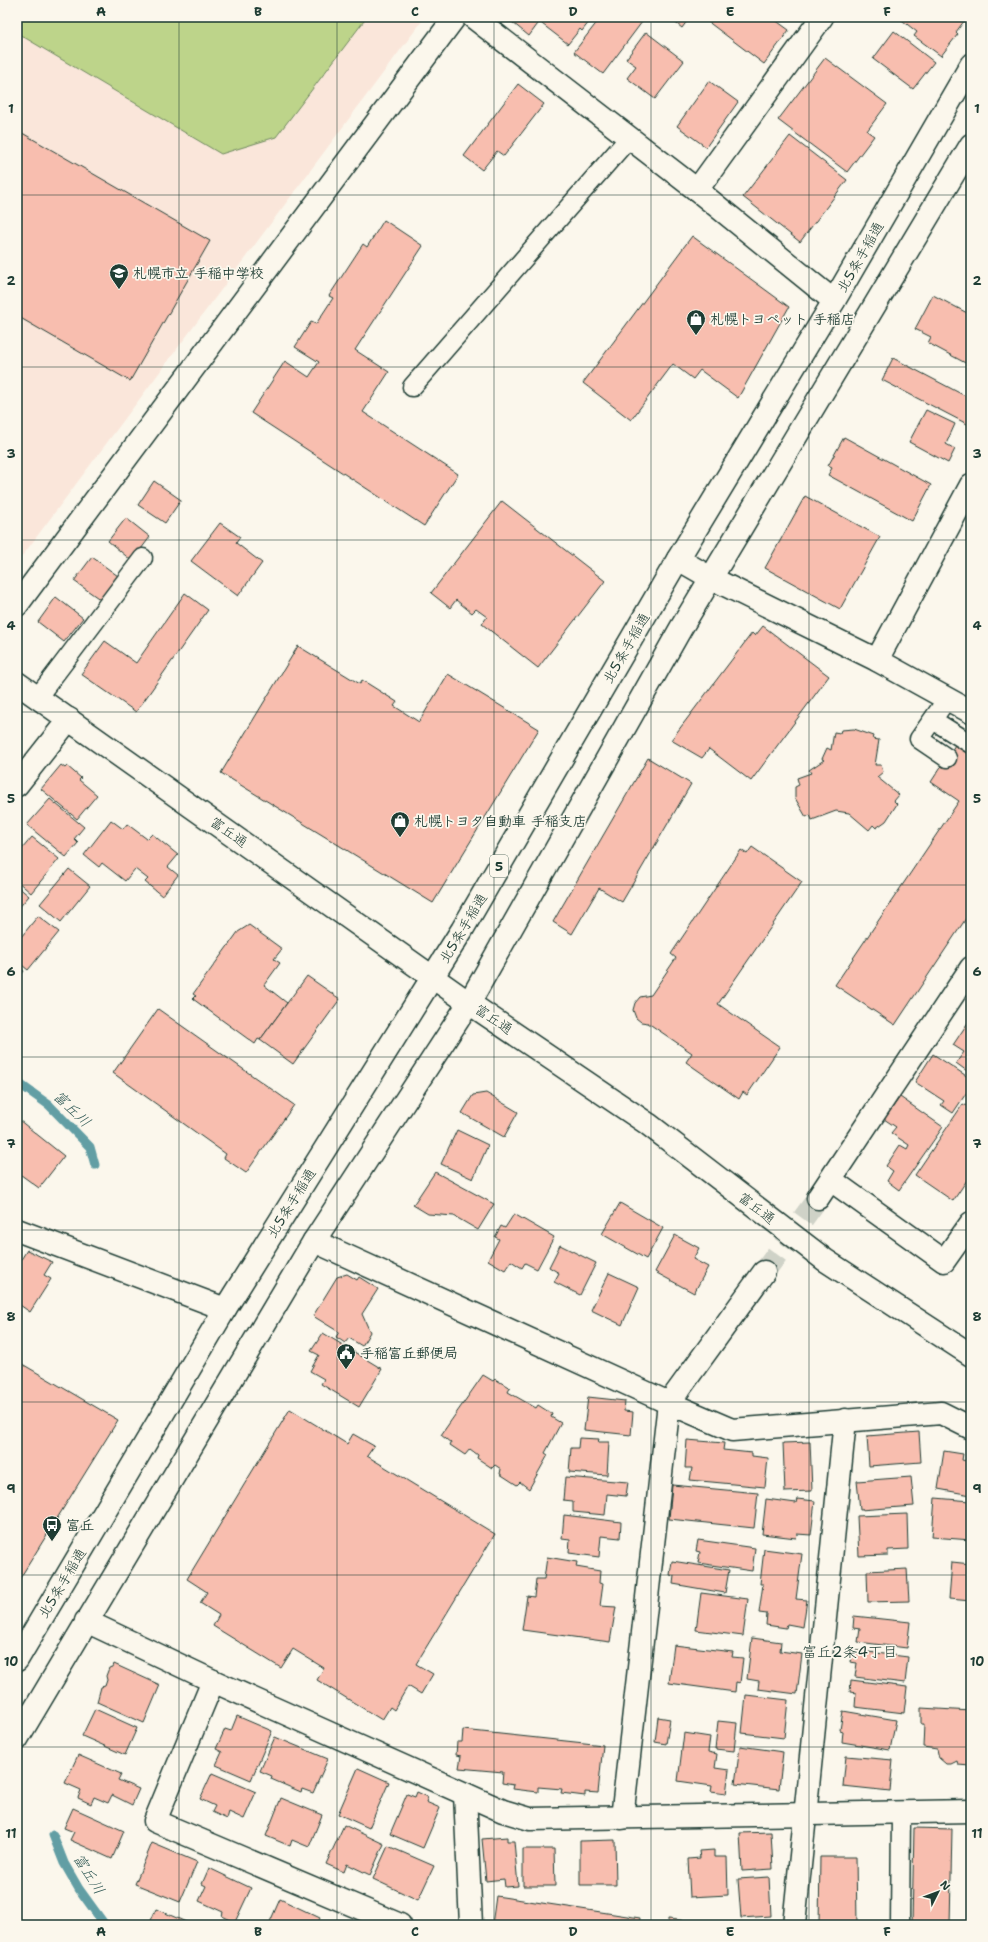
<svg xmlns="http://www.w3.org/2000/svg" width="988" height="1942" font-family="'Shantell Sans','Klee One',sans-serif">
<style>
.built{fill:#fae6da}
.green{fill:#bdd48a;stroke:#6e885f}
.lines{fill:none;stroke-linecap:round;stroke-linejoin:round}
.stream{stroke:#629ea4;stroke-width:9}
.building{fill:#f8beaf;stroke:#1f3d34}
.street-tunnel{stroke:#cfd2c7;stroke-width:22;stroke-dasharray:22 11;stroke-linecap:butt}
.lane-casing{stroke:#1f3d34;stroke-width:21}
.street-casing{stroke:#1f3d34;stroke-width:25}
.secondary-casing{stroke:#1f3d34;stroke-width:25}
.highway-casing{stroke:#1f3d34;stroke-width:25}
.lane{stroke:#fbf7ec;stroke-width:18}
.street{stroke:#fbf7ec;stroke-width:22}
.secondary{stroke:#fbf7ec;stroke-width:22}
.highway{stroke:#fbf7ec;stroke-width:22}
.grid{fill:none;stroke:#1f3d34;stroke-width:1;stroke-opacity:0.55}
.labels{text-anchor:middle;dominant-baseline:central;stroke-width:3.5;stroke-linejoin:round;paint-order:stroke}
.shield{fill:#fbf7ec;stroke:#61756b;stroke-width:1}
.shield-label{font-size:13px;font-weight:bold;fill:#1f3d34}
.street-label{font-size:14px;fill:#1f3d34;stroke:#fbf7ec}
.poi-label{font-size:14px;font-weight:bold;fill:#1f3d34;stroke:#fbf7ec;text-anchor:start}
.water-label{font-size:15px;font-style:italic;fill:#355d59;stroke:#fbf7ec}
.neighbourhood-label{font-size:15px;fill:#1f3d34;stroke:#fbf7ec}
.neatline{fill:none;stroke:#1f3d34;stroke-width:1.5}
.grid-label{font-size:13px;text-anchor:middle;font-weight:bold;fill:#1f3d34}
</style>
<rect width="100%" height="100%" fill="#fbf7ec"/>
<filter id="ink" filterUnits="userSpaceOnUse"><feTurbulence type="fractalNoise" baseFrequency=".025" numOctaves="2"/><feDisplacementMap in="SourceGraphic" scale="8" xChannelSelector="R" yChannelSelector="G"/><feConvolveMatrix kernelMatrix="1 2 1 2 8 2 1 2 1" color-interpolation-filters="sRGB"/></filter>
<g filter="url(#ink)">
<!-- built -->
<path class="built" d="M17 17H425L17 563Z"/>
<!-- green -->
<path class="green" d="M17 17H367L276 137 221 154 17 33Z"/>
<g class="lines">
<!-- stream -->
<g class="stream">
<path d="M17 1082 49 1105 90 1147 95 1165"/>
<path d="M53 1835 64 1863 79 1889 105 1925"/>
</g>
</g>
<!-- building -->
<g class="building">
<path d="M508 17H543L529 36 507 18Z"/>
<path d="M547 17H593L582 31 580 29 568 44 542 24Z"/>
<path d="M601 17H635L642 22 603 74 574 52Z"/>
<path d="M668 17H690L682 28Z"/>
<path d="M704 17H771L789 30 764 64 703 18Z"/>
<path d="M898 17H967L956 32 958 34 941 56 914 36 917 32Z"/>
<path d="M894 31 934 62 913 89 873 59Z"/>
<path d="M646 32 684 61 655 99 627 78 636 66 626 59Z"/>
<path d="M825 58 887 104 867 131 874 136 847 172 778 120Z"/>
<path d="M709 81 738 102 706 147 677 126Z"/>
<path d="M518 84 544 104 504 156 497 151 482 170 464 156Z"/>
<path d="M17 130 210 241 130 381 17 316Z"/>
<path d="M790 136 847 180 800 242 743 197Z"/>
<path d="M384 220 423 246 355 350 389 372 363 412 458 474 424 526 251 413 285 361 309 377 319 362 295 347 311 322 316 324 333 298 329 296 363 244 367 247Z"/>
<path d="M692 236 789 307 738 398 700 370 693 379 673 364 631 420 583 383Z"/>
<path d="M933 295 971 315V366L928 343 931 337 915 329Z"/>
<path d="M893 358 971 399V426L882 380Z"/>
<path d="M926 410 955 424 946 444 955 449 948 463 909 442Z"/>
<path d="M844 437 931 485 912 521 828 475 832 468 828 466Z"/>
<path d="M154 481 181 500 165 523 138 505Z"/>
<path d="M805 496 880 537 840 609 765 568Z"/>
<path d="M502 501 605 581 538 668 482 624 487 617 476 609 472 613 456 600 450 608 431 593Z"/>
<path d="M126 518 150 537 132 561 108 541Z"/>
<path d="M220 523 240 537 236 543 262 563 238 596 191 561Z"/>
<path d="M92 557 118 576 101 600 74 581Z"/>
<path d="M185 593 208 610 136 712 81 674 105 641 136 663Z"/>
<path d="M56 597 83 618 64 642 38 622Z"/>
<path d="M763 626 829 676 751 781 709 749 702 758 671 740 752 633 755 636Z"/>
<path d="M298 646 360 684 362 680 397 702 394 706 419 722 448 674 539 729 433 903 221 773Z"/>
<path d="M854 729 874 736 873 739 879 740 875 765H881L883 772 877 777 899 795 894 801 897 804 886 821 876 828 873 825 869 830 849 813 836 811 812 820 810 815 806 817 795 798V787L799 785 797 778 811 773 809 770 824 760 822 759 827 748 831 750 834 732 840 733 841 730Z"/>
<path d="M955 745 971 756V911L895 1025 835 985 959 801 931 782Z"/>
<path d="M648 758 691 784 622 902 599 888 572 934 553 922Z"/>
<path d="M61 765 65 768 67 766 81 778 79 780 97 795 77 819 41 789Z"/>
<path d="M50 799 84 827 74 839 78 843 66 857 27 825Z"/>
<path d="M111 820 123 829 127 824 147 839 152 834 178 855 168 867 178 875 162 896 145 882 148 879 135 869 125 881 102 863 99 867 84 855Z"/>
<path d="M32 837 59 859 31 893 17 881V855Z"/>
<path d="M752 847 802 882 718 1004 780 1047 747 1095 743 1092 739 1099 686 1062 692 1053 648 1023 641 1022 636 1018 633 1010 635 1003 640 997 651 995 676 958 671 954 741 850 747 854Z"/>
<path d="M69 869 90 886 61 922 40 904Z"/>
<path d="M17 886 29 896 17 910Z"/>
<path d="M38 916 59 932 28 970 17 961V942Z"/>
<path d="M249 925 282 949 274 959 280 963 264 985 287 1003 260 1040 258 1039 255 1044 193 999 196 996 193 994 238 932Z"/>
<path d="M17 966 24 971 17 980Z"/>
<path d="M307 976 340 999 293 1064 260 1040Z"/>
<path d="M158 1009 294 1105 246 1173 224 1158 226 1154 113 1073Z"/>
<path d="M971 1018V1074L956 1063 964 1052 953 1045Z"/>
<path d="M933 1054 971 1079V1086L953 1113 941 1105 944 1101 915 1082Z"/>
<path d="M486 1093 518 1112 504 1137 462 1113 473 1095Z"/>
<path d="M900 1097 943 1127 899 1190 887 1181 893 1171 886 1166 900 1145 907 1149 909 1145 891 1133 896 1127 884 1119Z"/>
<path d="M971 1101V1178L969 1177 953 1201 915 1175 963 1104 967 1106Z"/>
<path d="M19 1120 64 1156 39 1188 17 1172V1123Z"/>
<path d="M457 1130 488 1145 473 1179 441 1164Z"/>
<path d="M435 1172 494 1204 478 1230 454 1216 428 1214 413 1205Z"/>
<path d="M620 1203 663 1228 646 1259 602 1234Z"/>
<path d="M514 1214 554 1237 537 1269 525 1263 522 1268 511 1261 505 1270 488 1260 499 1239 495 1237 501 1226 505 1228Z"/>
<path d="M675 1235 699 1248 693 1259 708 1267 694 1293 655 1272Z"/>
<path d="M560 1245 596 1263 580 1295 554 1282 559 1273 549 1267Z"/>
<path d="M27 1250 52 1262 44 1275 51 1279 30 1312 17 1303V1266Z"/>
<path d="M609 1273 639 1287 622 1325 591 1310Z"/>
<path d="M347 1274 357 1280 359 1277 378 1289 362 1314 370 1332 362 1346 349 1338 345 1343 336 1337 339 1332 313 1316 337 1277Z"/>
<path d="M323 1333 382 1369 359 1407 321 1384 324 1379 310 1371 319 1355 311 1351Z"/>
<path d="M17 1361 118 1420 17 1583Z"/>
<path d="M483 1375 493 1381 495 1379 510 1388 508 1392 536 1408 538 1405 552 1414 551 1417 561 1423 545 1453 548 1455 529 1489 520 1482 517 1485 500 1474 501 1469 495 1465 492 1468 477 1458 478 1455 470 1449 465 1455 450 1445 451 1443 441 1435Z"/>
<path d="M588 1397 625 1401 624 1411 633 1412 631 1435 584 1430Z"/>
<path d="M290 1409 347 1444 353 1434 374 1446 367 1456 495 1534 416 1664 433 1674 421 1694 408 1686 394 1710 390 1707 382 1720 317 1680 324 1668 293 1649 281 1668 213 1626 219 1615 200 1603 207 1592 187 1579Z"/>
<path d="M919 1432 921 1462 869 1466 867 1436Z"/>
<path d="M579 1438 599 1439 598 1442H609L607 1475 569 1472 571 1448H578Z"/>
<path d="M687 1440 724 1443 723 1450 752 1453V1456L768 1458 765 1487 690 1480 692 1468H685Z"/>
<path d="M810 1442 812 1491 785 1492 783 1443Z"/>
<path d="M944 1451 963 1454 962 1460 971 1462V1495L938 1489Z"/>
<path d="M565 1477 628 1482 626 1496 607 1494 605 1515 573 1512V1501L563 1500Z"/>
<path d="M911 1477 914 1506 860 1510 857 1481Z"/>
<path d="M672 1485 758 1493 754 1528 669 1519Z"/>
<path d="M935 1498 971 1501V1540L932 1537Z"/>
<path d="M766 1499 796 1503 797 1499 815 1501 811 1535 797 1534 796 1538 762 1534Z"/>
<path d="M907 1514 908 1549 888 1550V1555L859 1556 857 1516Z"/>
<path d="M564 1515 621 1522 620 1538 601 1536 599 1557 569 1553 570 1540 562 1539Z"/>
<path d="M698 1540 755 1548 752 1571 698 1563 700 1552 696 1551Z"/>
<path d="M764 1549 802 1554 796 1599 807 1600 803 1627 787 1624 786 1628 766 1625 767 1614 759 1613 763 1584H760Z"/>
<path d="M547 1557 577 1562 576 1567 600 1571 599 1583 603 1584 600 1606 616 1607 610 1642 522 1630 527 1596 534 1597 536 1579H544Z"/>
<path d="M672 1561 729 1570 725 1593 673 1584 674 1576 670 1575Z"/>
<path d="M952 1562 971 1564V1601L949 1599Z"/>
<path d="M907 1569 909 1601 868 1602 867 1571Z"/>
<path d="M701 1593 748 1599 743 1636 696 1630Z"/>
<path d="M854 1616 910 1622 907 1648 858 1642 860 1629 853 1628Z"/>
<path d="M752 1638 781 1642 780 1651 802 1654 797 1694 758 1689 759 1681 747 1679Z"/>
<path d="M674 1645 733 1652 732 1657 743 1658 740 1683 736 1682 735 1692 669 1683Z"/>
<path d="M852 1650 908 1657 905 1683 855 1677 857 1663 850 1662Z"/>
<path d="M114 1664 160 1685 144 1723 97 1702 101 1687 105 1686 107 1680 106 1676 109 1668 113 1667Z"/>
<path d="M851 1680 907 1687 904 1713 855 1707 856 1693 850 1692Z"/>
<path d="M746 1695 788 1700 784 1738 742 1733Z"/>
<path d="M921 1708 971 1711 970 1766 958 1765 957 1761 951 1764H946L939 1758 937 1749 923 1747 924 1724H921Z"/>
<path d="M95 1709 137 1728 125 1755 82 1736Z"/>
<path d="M843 1711 896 1720 890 1750 842 1742 843 1731 840 1730Z"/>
<path d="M237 1716 272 1731 251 1780 216 1765 222 1752 216 1749 225 1729 231 1731Z"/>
<path d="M658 1717 670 1719 666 1744 655 1742Z"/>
<path d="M718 1721 737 1723 734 1751 715 1749Z"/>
<path d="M463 1730 603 1745 598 1793 585 1792V1796L561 1793 562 1789 538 1787V1792L513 1789 514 1785 502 1783 503 1772 459 1768 461 1756 456 1755 457 1742H462Z"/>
<path d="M684 1733 710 1737 708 1752 717 1754 715 1768 729 1770 726 1794 711 1792 712 1786 678 1781Z"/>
<path d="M275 1737 328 1759 313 1793 302 1789 301 1792 271 1779 272 1776 260 1771Z"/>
<path d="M740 1746 783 1752 779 1789 735 1784Z"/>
<path d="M78 1755 121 1774 118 1780 139 1789 132 1805 112 1795 108 1803 94 1797 91 1804 78 1798 81 1790 65 1783Z"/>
<path d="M846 1756 893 1760 890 1791 843 1786Z"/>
<path d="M358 1768 389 1782 369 1828 338 1814Z"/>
<path d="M212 1773 256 1792 244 1819 229 1812 227 1819 212 1812 215 1806 200 1799Z"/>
<path d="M417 1792 428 1797 426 1802 440 1808 423 1848 390 1834 407 1794 415 1797Z"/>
<path d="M281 1798 322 1815 309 1847 292 1840 290 1846 266 1836Z"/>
<path d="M73 1808 124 1831 112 1859 70 1840 74 1832 64 1828Z"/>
<path d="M344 1825 384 1844 370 1875 347 1864 344 1872 326 1864Z"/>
<path d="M914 1828 952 1829 950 1925H912Z"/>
<path d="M771 1832 773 1869 742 1871 740 1833Z"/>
<path d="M507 1837V1841H514L518 1886 505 1887 504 1879 486 1881 482 1839Z"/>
<path d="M615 1840 616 1885H580V1841Z"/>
<path d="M152 1843 197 1862 180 1902 135 1884Z"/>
<path d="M388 1846 434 1866 418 1900 373 1879Z"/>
<path d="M523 1849H554L555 1886H523Z"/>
<path d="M714 1850V1857H727L728 1895 690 1897 688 1859 700 1858 699 1851Z"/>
<path d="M820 1857H856L857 1925H819Z"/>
<path d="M209 1868 251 1888 235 1922 222 1916 223 1912 199 1901 206 1886 202 1884Z"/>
<path d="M769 1877 771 1916 741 1918 738 1879Z"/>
<path d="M496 1896 640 1918 639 1925H492Z"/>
<path d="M280 1899 320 1918 317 1925 269 1924Z"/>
<path d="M156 1909 193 1925H149Z"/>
<path d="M668 1919 708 1923V1925H668Z"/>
</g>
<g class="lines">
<!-- street-tunnel -->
<path class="street-tunnel" d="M764 1272 818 1198"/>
<defs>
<g id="lane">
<path d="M412 387 629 138"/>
<path d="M37 698 143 558"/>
<path d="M933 720 971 744"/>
<path d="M947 758 919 739 947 699"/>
<path d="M900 1925 901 1813"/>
</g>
<g id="street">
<path d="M473 17 697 190 834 301"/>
<path d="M697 190 822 17"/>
<path d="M678 559 711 578 877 660 971 712"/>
<path d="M17 605 455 17"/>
<path d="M877 660 971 485"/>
<path d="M17 785 69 719"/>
<path d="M831 1180 944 1261 971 1223"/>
<path d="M818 1198 971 968"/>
<path d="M17 1230 225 1309"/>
<path d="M314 1241 669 1403 732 1430 941 1413 971 1428"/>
<path d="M86 1621 213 1681 503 1811 530 1819 971 1811"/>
<path d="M213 1681 155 1821 400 1925"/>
<path d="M465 1794 471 1925"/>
<path d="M622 1818 669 1403 764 1272"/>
<path d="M794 1925 845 1420"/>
</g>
<path id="secondary" d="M17 683 469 1003 648 1124 825 1260 971 1355"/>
<g id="highway">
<path d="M17 1660 225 1309 462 930 678 559 834 301 971 65"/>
<path d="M17 1739 314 1241 469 1003 681 628 971 145"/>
</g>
</defs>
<!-- lane casing -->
<use href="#lane" class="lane-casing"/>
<!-- street casing -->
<use href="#street" class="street-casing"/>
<!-- secondary casing -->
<use href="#secondary" class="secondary-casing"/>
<!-- highway casing -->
<use href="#highway" class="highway-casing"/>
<!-- lane -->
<use href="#lane" class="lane"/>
<!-- street -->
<use href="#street" class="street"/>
<!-- secondary -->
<use href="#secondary" class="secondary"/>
<!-- highway -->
<use href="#highway" class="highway"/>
</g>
</g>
<!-- grid -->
<path class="grid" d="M179 17V1925M337 17V1925M494 17V1925M651 17V1925M809 17V1925M17 195H971M17 367H971M17 540H971M17 712H971M17 885H971M17 1057H971M17 1230H971M17 1402H971M17 1575H971M17 1747H971"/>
<!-- icons -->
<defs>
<symbol id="school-pin" viewBox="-11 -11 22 30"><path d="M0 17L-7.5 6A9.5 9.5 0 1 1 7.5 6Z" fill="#1f3d34" stroke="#fbf7ec"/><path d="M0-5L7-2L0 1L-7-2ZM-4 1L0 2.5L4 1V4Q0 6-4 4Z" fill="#fff"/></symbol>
<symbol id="shop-pin" viewBox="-11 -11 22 30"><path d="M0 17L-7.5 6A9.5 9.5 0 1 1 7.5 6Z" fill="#1f3d34" stroke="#fbf7ec"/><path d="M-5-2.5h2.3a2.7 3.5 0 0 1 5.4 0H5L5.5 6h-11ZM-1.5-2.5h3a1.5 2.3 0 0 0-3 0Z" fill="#fff"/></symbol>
<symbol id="civic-pin" viewBox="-11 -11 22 30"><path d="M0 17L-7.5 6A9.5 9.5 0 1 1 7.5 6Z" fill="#1f3d34" stroke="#fbf7ec"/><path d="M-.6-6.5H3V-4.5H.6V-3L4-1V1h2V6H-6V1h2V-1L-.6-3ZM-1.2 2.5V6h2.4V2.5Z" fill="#fff"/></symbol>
<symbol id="bus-pin" viewBox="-11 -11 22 30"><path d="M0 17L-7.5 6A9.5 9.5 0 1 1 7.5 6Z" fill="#1f3d34" stroke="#fbf7ec"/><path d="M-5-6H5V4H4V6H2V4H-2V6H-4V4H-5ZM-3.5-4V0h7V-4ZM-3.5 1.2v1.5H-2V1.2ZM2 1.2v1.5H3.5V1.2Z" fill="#fff"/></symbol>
</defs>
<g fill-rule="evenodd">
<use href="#school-pin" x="108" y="262" width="22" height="30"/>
<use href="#shop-pin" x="685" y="308" width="22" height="30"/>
<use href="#shop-pin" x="389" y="810" width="22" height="30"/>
<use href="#civic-pin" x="335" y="1342" width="22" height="30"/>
<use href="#bus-pin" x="41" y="1514" width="22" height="30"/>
</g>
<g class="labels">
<!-- shield labels -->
<rect class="shield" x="490" y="855" width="18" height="22" rx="3"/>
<g class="shield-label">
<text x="499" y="866">5</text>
</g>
<!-- street labels -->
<g class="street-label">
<text transform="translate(860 257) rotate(-60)">北5条手稲通</text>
<text transform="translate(626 648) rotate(-60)">北5条手稲通</text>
<text transform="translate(229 832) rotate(35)">富丘通</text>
<text transform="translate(463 928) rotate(-59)">北5条手稲通</text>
<text transform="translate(494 1019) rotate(34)">富丘通</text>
<text transform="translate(291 1203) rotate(-58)">北5条手稲通</text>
<text transform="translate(757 1208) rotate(37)">富丘通</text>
<text transform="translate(62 1583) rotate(-59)">北5条手稲通</text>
</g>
<!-- poi labels -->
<g class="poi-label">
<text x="133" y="273">札幌市立 手稲中学校</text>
<text x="710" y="319">札幌トヨペット 手稲店</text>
<text x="414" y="821">札幌トヨタ自動車 手稲支店</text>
<text x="360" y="1353">手稲富丘郵便局</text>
<text x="66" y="1525">富丘</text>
</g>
<!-- water labels -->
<g class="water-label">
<text transform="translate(72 1109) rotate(44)">富丘川</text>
<text transform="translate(89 1874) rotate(58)">富丘川</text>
</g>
<!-- neighbourhood labels -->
<g class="neighbourhood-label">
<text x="850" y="1652">富丘2条4丁目</text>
</g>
</g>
<!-- margin -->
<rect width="988" height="1942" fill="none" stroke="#fbf7ec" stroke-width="44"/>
<!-- north arrow -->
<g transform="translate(938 1892) rotate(48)" stroke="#fbf7ec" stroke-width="3" paint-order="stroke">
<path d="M0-3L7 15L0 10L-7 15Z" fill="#1f3d34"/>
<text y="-6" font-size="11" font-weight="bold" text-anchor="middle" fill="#1f3d34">N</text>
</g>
<rect x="22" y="22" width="944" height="1898" class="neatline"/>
<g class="grid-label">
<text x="101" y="16">A</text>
<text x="258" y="16">B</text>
<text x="415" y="16">C</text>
<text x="573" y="16">D</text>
<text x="730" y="16">E</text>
<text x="887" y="16">F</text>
<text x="11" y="113">1</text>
<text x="977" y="113">1</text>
<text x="11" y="285">2</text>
<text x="977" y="285">2</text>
<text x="11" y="458">3</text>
<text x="977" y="458">3</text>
<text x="11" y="630">4</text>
<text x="977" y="630">4</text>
<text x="11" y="803">5</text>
<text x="977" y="803">5</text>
<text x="11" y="976">6</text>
<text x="977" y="976">6</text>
<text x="11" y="1148">7</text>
<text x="977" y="1148">7</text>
<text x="11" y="1321">8</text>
<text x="977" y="1321">8</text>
<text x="11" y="1493">9</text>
<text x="977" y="1493">9</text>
<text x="11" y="1666">10</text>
<text x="977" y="1666">10</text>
<text x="11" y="1838">11</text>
<text x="977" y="1838">11</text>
<text x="101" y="1936">A</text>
<text x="258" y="1936">B</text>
<text x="415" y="1936">C</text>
<text x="573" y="1936">D</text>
<text x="730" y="1936">E</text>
<text x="887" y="1936">F</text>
</g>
</svg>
